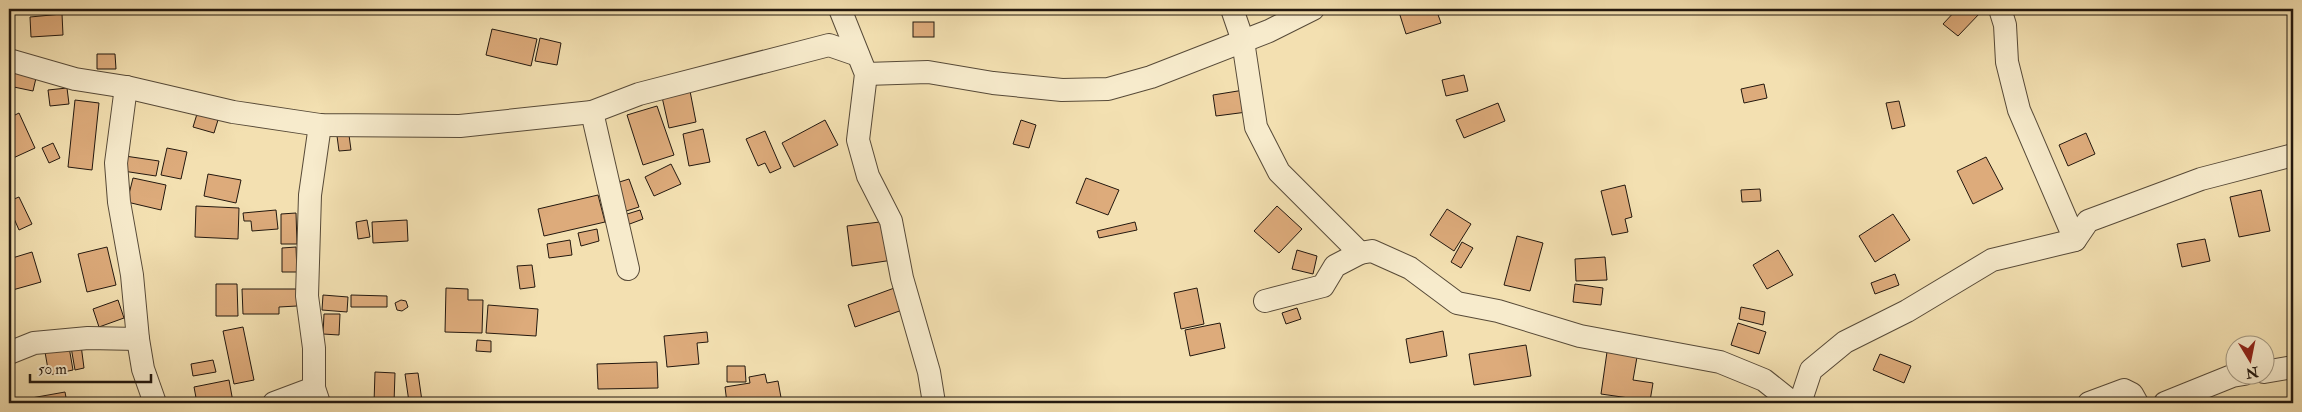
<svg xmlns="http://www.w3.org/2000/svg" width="2302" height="412" font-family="'IM FELL Double Pica',serif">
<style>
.building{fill:#ddab7b;stroke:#23180f}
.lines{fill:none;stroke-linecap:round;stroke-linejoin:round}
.minor-casing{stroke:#574a38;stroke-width:24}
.minor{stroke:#f7ebcc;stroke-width:22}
</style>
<rect width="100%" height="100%" fill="#f3e0b1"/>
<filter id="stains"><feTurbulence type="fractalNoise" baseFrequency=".004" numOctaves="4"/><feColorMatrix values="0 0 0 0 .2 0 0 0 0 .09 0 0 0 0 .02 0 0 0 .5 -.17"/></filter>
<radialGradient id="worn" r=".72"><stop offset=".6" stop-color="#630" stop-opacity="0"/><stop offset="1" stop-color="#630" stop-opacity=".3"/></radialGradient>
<!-- building -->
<g class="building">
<path d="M1398 9H1436L1441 23 1406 34Z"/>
<path d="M1665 9H1702L1665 13Z"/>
<path d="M1957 9H1977L1981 12 1958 36 1943 24Z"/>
<path d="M62 14 63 35 31 37 30 17Z"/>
<rect x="913" y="22" width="21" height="15"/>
<path d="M492 29 537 39 531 66 486 55Z"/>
<path d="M540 38 561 43 557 65 535 61Z"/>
<path d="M97 54H115L116 69H97Z"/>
<path d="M9 71 36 78 33 91 9 86Z"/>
<path d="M1464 75 1468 91 1446 96 1442 80Z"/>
<path d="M1764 84 1767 98 1744 103 1741 89Z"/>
<path d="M67 88 69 104 50 106 48 90Z"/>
<path d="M1244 90 1247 112 1216 116 1213 95Z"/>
<path d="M690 91 696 122 669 128 662 97Z"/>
<path d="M75 100 99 103 92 170 68 167Z"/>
<path d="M1899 101 1905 126 1892 129 1886 103Z"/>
<path d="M1498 103 1505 121 1464 138 1456 120Z"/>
<path d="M657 106 674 155 643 165 627 115Z"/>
<path d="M19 113 35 148 11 159 9 154V118Z"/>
<path d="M197 114 218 120 214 133 193 127Z"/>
<path d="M825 120 838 145 794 167 782 143Z"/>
<path d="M1021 120 1036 125 1029 148 1013 144Z"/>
<path d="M703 129 710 162 689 166 683 134Z"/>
<path d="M765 131 781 168 770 173 765 163 758 166 746 139Z"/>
<path d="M2086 133 2095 154 2068 166 2059 145Z"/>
<path d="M349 135 351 150 339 151 337 136Z"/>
<path d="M53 143 60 158 49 163 42 148Z"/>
<path d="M167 148 187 152 181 179 161 175Z"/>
<path d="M125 156 159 161 156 176 123 171Z"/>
<path d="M1986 157 2003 189 1973 204 1957 171Z"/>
<path d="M671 164 681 184 654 196 645 177Z"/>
<path d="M208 174 241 180 236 203 204 196Z"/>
<path d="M133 178 166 185 161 210 127 202Z"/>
<path d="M1086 178 1119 190 1108 215 1076 203Z"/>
<path d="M629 179 639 207 623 212 613 184Z"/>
<path d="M1625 185 1632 217 1625 219 1628 232 1612 235 1601 191Z"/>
<path d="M1760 189 1761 201 1742 202 1741 190Z"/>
<path d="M2261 190 2270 231 2239 237 2230 197Z"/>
<path d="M598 195 605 222 544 236 538 209Z"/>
<path d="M19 197 32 224 19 230 9 207V201Z"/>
<path d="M196 206 239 208 238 239 195 237Z"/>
<path d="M1277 206 1302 229 1279 253 1254 231Z"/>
<path d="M1447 209 1471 224 1454 251 1430 235Z"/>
<path d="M276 210 278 229 252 231 251 221H244L243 213Z"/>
<path d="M640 210 643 219 627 225 624 215Z"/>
<path d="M296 213 297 244H281V214Z"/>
<path d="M1893 214 1910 240 1875 262 1859 236Z"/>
<path d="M367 220 370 237 358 239 356 222Z"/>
<path d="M407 220 408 241 373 243 372 222Z"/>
<path d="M888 221 893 260 852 266 847 226Z"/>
<path d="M1135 222 1137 230 1099 238 1097 231Z"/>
<path d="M597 229 599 241 581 246 578 233Z"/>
<path d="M1517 236 1543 243 1530 291 1504 285Z"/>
<path d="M2205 239 2210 261 2182 267 2177 244Z"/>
<path d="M570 240 572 255 549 258 547 244Z"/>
<path d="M1462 242 1473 248 1461 268 1451 262Z"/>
<path d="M107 247 116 285 87 292 78 254Z"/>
<path d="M296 247 297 272H282V248Z"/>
<path d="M1297 250 1317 256 1313 274 1292 269Z"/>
<path d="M1778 250 1793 275 1767 289 1753 265Z"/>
<path d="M32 252 41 282 9 291V259Z"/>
<path d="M1605 257 1607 280 1576 281 1575 259Z"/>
<path d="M532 265 535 287 520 289 517 266Z"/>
<path d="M1895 274 1899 285 1875 294 1871 283Z"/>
<path d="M216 284H237L238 316H216Z"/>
<path d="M1575 284 1603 288 1601 305 1573 302Z"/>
<path d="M897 287 905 309 855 327 848 305Z"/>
<path d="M446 288 468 289V300H483L482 333 445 332Z"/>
<path d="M1197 288 1204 324 1181 329 1174 293Z"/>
<path d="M242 289H297V306L279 307V314H243Z"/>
<path d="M323 295 348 297 347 312 322 310Z"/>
<path d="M351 295 387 296V307H351Z"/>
<path d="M118 300 124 318 99 327 93 309Z"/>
<path d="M401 300 406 301 408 307 402 311 397 310 395 303Z"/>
<path d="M488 305 538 309 536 336 486 333Z"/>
<path d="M1741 307 1765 312 1763 325 1739 319Z"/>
<path d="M1297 308 1301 319 1286 324 1282 313Z"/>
<path d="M324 314H340L339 335 323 334Z"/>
<path d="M1220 323 1225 348 1190 356 1185 330Z"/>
<path d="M1738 323 1766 332 1759 354 1731 345Z"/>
<path d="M243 327 254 380 234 384 223 331Z"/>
<path d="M1443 331 1447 356 1410 363 1406 339Z"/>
<path d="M707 332 708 342 697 343 699 364 667 367 664 336Z"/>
<path d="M477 340 491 341V352L476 351Z"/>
<path d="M81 345 84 368 75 370 71 347Z"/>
<path d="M1526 345 1531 376 1474 385 1469 354Z"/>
<path d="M69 347 73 370 49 375 45 352Z"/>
<path d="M1607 352 1637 357 1633 380 1653 383 1650 401 1601 394Z"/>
<path d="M1880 354 1911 366 1904 383 1873 370Z"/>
<path d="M213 360 216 372 193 376 191 364Z"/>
<path d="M657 362 658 388 598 389 597 364Z"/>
<path d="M727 366H745L746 382H727Z"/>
<path d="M375 372 395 373 394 403H374Z"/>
<path d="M418 373 422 401 409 402 405 374Z"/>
<path d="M765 374 767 383 778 381 782 403H727L725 387 750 383 749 377Z"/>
<path d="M229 380 233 402 197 403 194 387Z"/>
<path d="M65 392 67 403H20V400Z"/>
</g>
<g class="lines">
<defs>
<g id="minor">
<path d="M840 9 866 74 858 140 868 176 891 221 902 278 929 372 934 403"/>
<path d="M1232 9 1243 41 1256 127 1279 172 1360 253"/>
<path d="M2000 9 2005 25 2007 62 2019 110 2075 240"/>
<path d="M9 60 75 79 126 87 233 112 320 125 460 126 592 112 639 94 829 45 858 55"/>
<path d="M866 74 928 72 993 83 1062 90 1108 89 1151 77 1269 31 1313 9"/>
<path d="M126 87 116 163 119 202 132 275 138 339 143 369 155 403"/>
<path d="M592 112 628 269"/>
<path d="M1265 301 1323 286 1335 266 1360 253 1372 251 1410 268 1457 303 1498 311 1580 336 1720 362 1764 380 1793 403"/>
<path d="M9 353 34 343 88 338 138 339"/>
<path d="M2264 372 2293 367"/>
<path d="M274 403 314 388"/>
<path d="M319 403 314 388V348L307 296 310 195 320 125"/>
<path d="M1800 403 1811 370 1845 342 1907 311 1992 260 2075 240 2088 221 2201 179 2293 155"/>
<path d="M2089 403 2124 390 2132 394 2137 403"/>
<path d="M2165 403 2232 376 2244 374"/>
</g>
</defs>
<!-- minor casing -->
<use href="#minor" class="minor-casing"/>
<!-- minor -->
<use href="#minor" class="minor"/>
</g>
<!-- margin -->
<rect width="2302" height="412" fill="none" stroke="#f3e0b1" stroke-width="30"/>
<rect x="10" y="10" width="2282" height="392" fill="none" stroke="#23180f" stroke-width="2.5"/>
<rect x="15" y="15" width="2272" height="382" fill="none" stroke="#23180f"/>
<!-- north arrow -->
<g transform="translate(2250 360) rotate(170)"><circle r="24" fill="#f7ebcc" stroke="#a29780"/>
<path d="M0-4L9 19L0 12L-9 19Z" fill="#8f2418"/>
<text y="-8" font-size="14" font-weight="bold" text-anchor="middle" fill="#23180f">N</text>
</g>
<!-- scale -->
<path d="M30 374v8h121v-8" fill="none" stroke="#23180f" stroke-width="2.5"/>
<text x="38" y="374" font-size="15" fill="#23180f" stroke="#f7ebcc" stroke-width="4" paint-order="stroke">50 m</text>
<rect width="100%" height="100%" filter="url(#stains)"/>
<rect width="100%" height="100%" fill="url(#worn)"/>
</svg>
